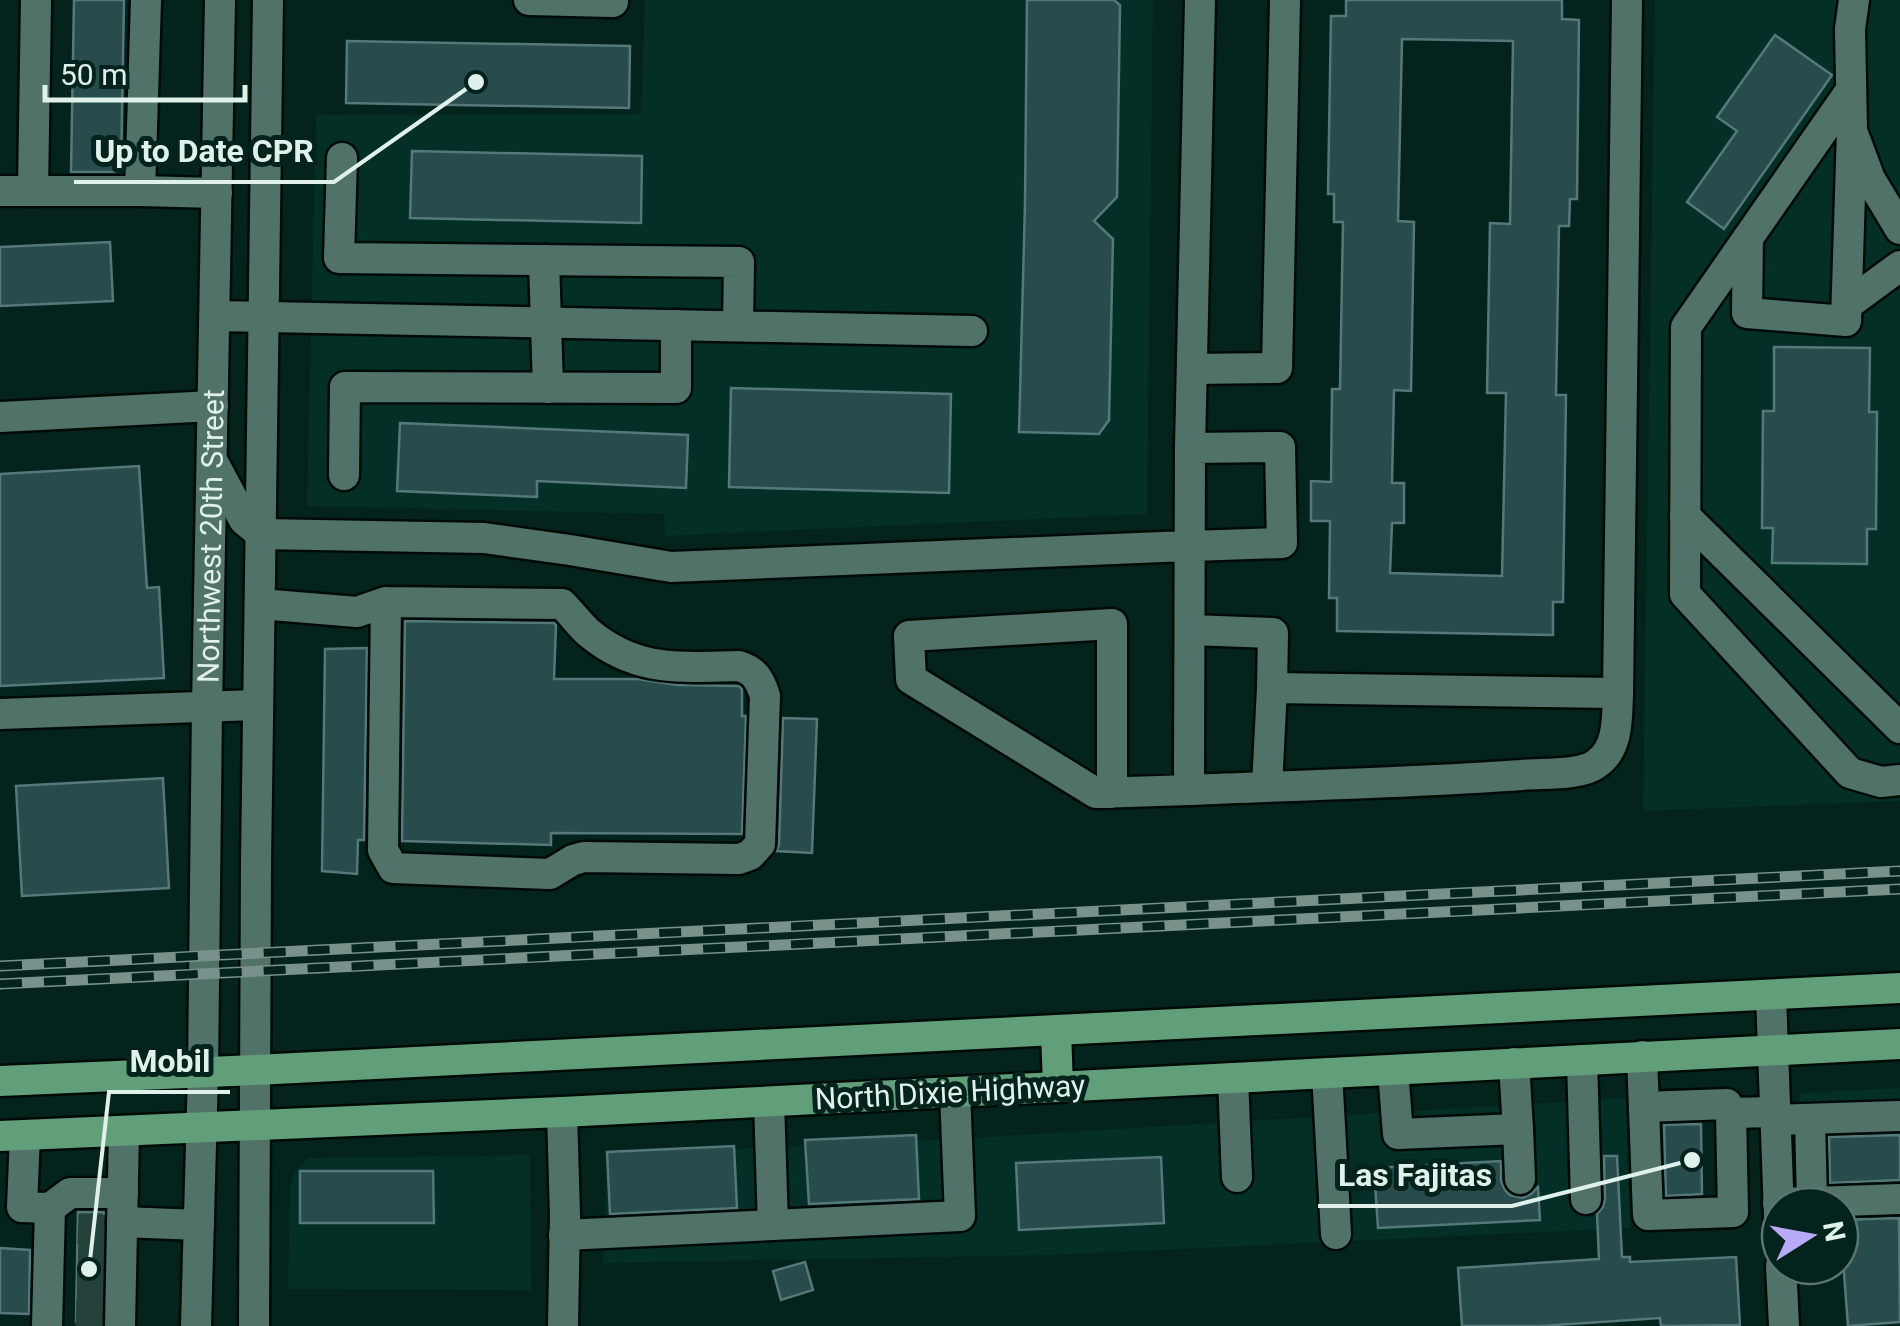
<svg xmlns="http://www.w3.org/2000/svg" width="1900" height="1326" font-family="Roboto,sans-serif">
<style>
.built{fill:#042f27}
.building{fill:#284b4c;stroke:#55787a;stroke-width:2.5;fill-rule:evenodd}
.lines{fill:none;stroke-linecap:round;stroke-linejoin:round}
.minor-tunnel{stroke:#24423b;stroke-width:30;stroke-dasharray:30 15;stroke-linecap:butt}
.minor-casing{stroke:#000b07;stroke-width:35}
.major-casing{stroke:#000b07;stroke-width:35}
.minor{stroke:#517269;stroke-width:30}
.major{stroke:#619e7a;stroke-width:30}
.rail-casing{stroke:#79918b;stroke-width:11}
.rail{stroke:#03231c;stroke-width:8;stroke-dasharray:22;stroke-linecap:butt}
.labels{text-anchor:middle;dominant-baseline:central;stroke-width:10;stroke-linejoin:round;paint-order:stroke}
.street-label{font-size:30px;fill:#e0f1ec;stroke:#03231c}
.leader{fill:none;stroke:#e0f1ec;stroke-width:4}
.callout-dot{fill:#e0f1ec;stroke:#03231c;stroke-width:4}
.callout-label{font-size:32px;text-anchor:middle;font-weight:bold;fill:#e0f1ec;stroke:#03231c;stroke-width:10;stroke-linejoin:round;paint-order:stroke}
</style>
<rect width="100%" height="100%" fill="#03231c"/>
<!-- built -->
<g class="built">
<path d="M645 0H1153L1147 514 665 536 664 514 307 506 316 115 641 114Z"/>
<path d="M1655 0H1900V801L1643 811Z"/>
<path d="M1900 1088V1215L1840 1218V1206H1806L1799 1093Z"/>
<path d="M1626 1098 1630 1228 1053 1255 603 1263 607 1155 987 1137Z"/>
<path d="M530 1155 531 1290 288 1289 290 1187 295 1171 309 1158Z"/>
</g>
<!-- building -->
<g class="building">
<path d="M74 0H124L121 172H71Z"/>
<path d="M1027 0H1114L1120 5 1117 197 1094 221 1113 239 1109 420 1099 434 1019 432 1025 203Z"/>
<path d="M1346 0H1562V19L1579 20 1577 199H1570L1569 226H1559L1556 395H1566L1563 602H1553V635L1337 631V598H1329L1330 521H1311V481L1331 482 1332 389H1340L1343 222H1334V194H1328L1331 16H1346ZM1402 39 1513 41 1510 224 1490 223 1487 393H1506L1502 576 1390 573 1392 523H1404V483H1392L1394 390 1411 391 1414 222 1398 221Z"/>
<path d="M1775 35 1832 75 1724 229 1687 202 1737 131 1717 117Z"/>
<path d="M347 41 630 46 629 108 346 103Z"/>
<path d="M412 151 642 156 641 223 410 218Z"/>
<path d="M110 242 113 301 0 306V247Z"/>
<path d="M1774 347 1870 348 1869 412H1877L1876 529H1867V564L1772 563 1773 528H1762L1763 411H1774Z"/>
<path d="M731 388 951 394 949 493 729 487Z"/>
<path d="M400 423 688 435 686 488 537 481V497L397 491Z"/>
<path d="M139 466 147 588 159 587 164 678 0 686V474Z"/>
<path d="M405 621 554 623 556 625 554 679H638L677 685 739 686 742 689V716H746L742 834 551 833V845L402 841Z"/>
<path d="M367 648 364 840H358L357 874 322 871 325 649Z"/>
<path d="M783 718 817 719 812 853 776 851 779 845Z"/>
<path d="M163 778 169 888 22 896 16 786Z"/>
<path d="M1701 1124 1702 1194 1666 1196 1664 1125Z"/>
<path d="M916 1135 919 1199 809 1204 805 1140Z"/>
<path d="M1900 1135V1180L1830 1183 1829 1137Z"/>
<path d="M734 1146 737 1208 610 1214 607 1152Z"/>
<path d="M1604 1156H1617L1622 1257H1630V1262L1736 1257 1740 1325 1661 1326 1660 1318 1541 1326H1462L1458 1268 1599 1259 1597 1214 1603 1207 1605 1199Z"/>
<path d="M1161 1157 1164 1223 1019 1230 1016 1163Z"/>
<path d="M1501 1161V1181L1505 1190 1510 1195 1522 1198 1531 1194 1538 1187 1540 1220 1378 1228 1374 1168Z"/>
<path d="M300 1171H433L434 1223H300Z"/>
<path d="M78 1212H104L101 1322H76Z"/>
<path d="M1899 1218 1900 1322 1848 1326 1840 1220Z"/>
<path d="M0 1248 30 1250 29 1314 0 1313Z"/>
<path d="M805 1262 813 1290 781 1300 773 1271Z"/>
</g>
<g class="lines">
<!-- minor-tunnel -->
<g class="minor-tunnel">
<path d="M78 1229 106 1230"/>
<path d="M78 1257 106 1258"/>
<path d="M77 1287H105"/>
<path d="M76 1313 105 1314"/>
</g>
<defs>
<g id="minor">
<path d="M146 0 140 191 217 193"/>
<path d="M529 0 613 2V0"/>
<path d="M1854 0 1850 29 1852 131 1870 179 1900 229"/>
<path d="M1851 90 1686 327 1685 594 1850 773 1881 782 1900 780"/>
<path d="M342 158 339 258 739 262 738 326"/>
<path d="M0 191H140"/>
<path d="M33 191 36 0"/>
<path d="M1748 238 1747 313 1846 321 1852 131"/>
<path d="M544 260 548 388"/>
<path d="M1847 305 1900 266"/>
<path d="M215 316 972 331"/>
<path d="M1192 369 1277 368 1285 0"/>
<path d="M0 417 213 406"/>
<path d="M1190 448 1200 0"/>
<path d="M212 460 244 520 261 534 484 538 570 550 671 567 1162 547 1282 543 1280 447 1190 448 1189 770 1190 790 1096 793 911 679 909 636 1112 624V793"/>
<path d="M344 475 345 387 676 388V325"/>
<path d="M1685 516 1900 728"/>
<path d="M260 604 357 612 386 602 562 604C572 614 580 625 589 633 637 673 681 667 739 666 755 671 760 680 765 696L760 844 750 855 739 859 584 857 573 860 550 874 393 868 383 850 386 602"/>
<path d="M1190 630 1273 633 1272 688"/>
<path d="M0 714 258 705"/>
<path d="M1267 786 1272 688 1618 693"/>
<path d="M1190 790C1300 785 1411 783 1521 775 1542 773 1580 776 1596 764 1619 749 1617 717 1618 693L1627 0"/>
<path d="M1771 995 1780 1242"/>
<path d="M1642 1056 1648 1215 1733 1212 1731 1113 1774 1112"/>
<path d="M1582 1060 1586 1199"/>
<path d="M1393 1070 1398 1134 1518 1129 1514 1063"/>
<path d="M1327 1073 1336 1234"/>
<path d="M1233 1078 1237 1177"/>
<path d="M769 1102 773 1225"/>
<path d="M1644 1107 1727 1104 1731 1113"/>
<path d="M562 1112 565 1216 563 1326"/>
<path d="M1774 1120 1900 1116"/>
<path d="M1518 1129 1520 1179"/>
<path d="M25 1135 22 1207 50 1208 47 1326"/>
<path d="M1812 1202 1900 1199"/>
<path d="M1778 1203 1812 1202 1810 1120"/>
<path d="M50 1208 70 1193H123"/>
<path d="M122 1222 199 1225"/>
<path d="M564 1235 960 1216 955 1092"/>
<path d="M1781 1266 1784 1326"/>
<path d="M120 1326 124 1131"/>
<path id="s1" d="M196 1326 203 1072 207 707 220 0"/>
<path d="M254 1326 256 864 268 0"/>
</g>
<g id="major">
<path d="M1056 1030 1058 1087"/>
<path d="M0 1081 255 1070 1900 988"/>
<path d="M0 1136 562 1112 1900 1044"/>
</g>
</defs>
<!-- minor casing -->
<use href="#minor" class="minor-casing"/>
<!-- major casing -->
<use href="#major" class="major-casing"/>
<!-- minor -->
<use href="#minor" class="minor"/>
<!-- major -->
<use href="#major" class="major"/>
<defs>
<g id="rail">
<path d="M0 966 1900 871"/>
<path d="M0 984 1900 889"/>
</g>
</defs>
<!-- rail casing -->
<use href="#rail" class="rail-casing"/>
<!-- rail -->
<use href="#rail" class="rail"/>
</g>
<g class="labels">
<!-- street labels -->
<g class="street-label">
<text stroke="none"><textPath href="#s1" startOffset="790">Northwest 20th Street</textPath></text>
<text transform="translate(950 1092) rotate(-3)">North Dixie Highway</text>
</g>
</g>
<!-- callouts -->
<path class="leader" d="M476 82L334 182H74M89 1269L109 1092H230M1692 1160L1512 1206H1318"/>
<g class="callout-dot">
<circle cx="476" cy="82" r="10"/>
<circle cx="89" cy="1269" r="10"/>
<circle cx="1692" cy="1160" r="10"/>
</g>
<g class="callout-label">
<text x="204" y="162">Up to Date CPR</text>
<text x="170" y="1072">Mobil</text>
<text x="1415" y="1186">Las Fajitas</text>
</g>
<!-- north arrow -->
<g transform="translate(1810 1236) rotate(79)"><circle r="48" fill="#03231c" stroke="#5b756f" stroke-width="2.5"/>
<path d="M0-8L18 38L0 25L-18 38Z" fill="#b9aaf7"/>
<text y="-15" font-size="28" font-weight="bold" text-anchor="middle" fill="#e0f1ec">N</text>
</g>
<!-- scale -->
<path d="M45 85v15h200v-15" fill="none" stroke="#e0f1ec" stroke-width="5"/>
<text x="60" y="85" font-size="30" fill="#e0f1ec" stroke="#03231c" stroke-width="8" paint-order="stroke">50 m</text>
</svg>
